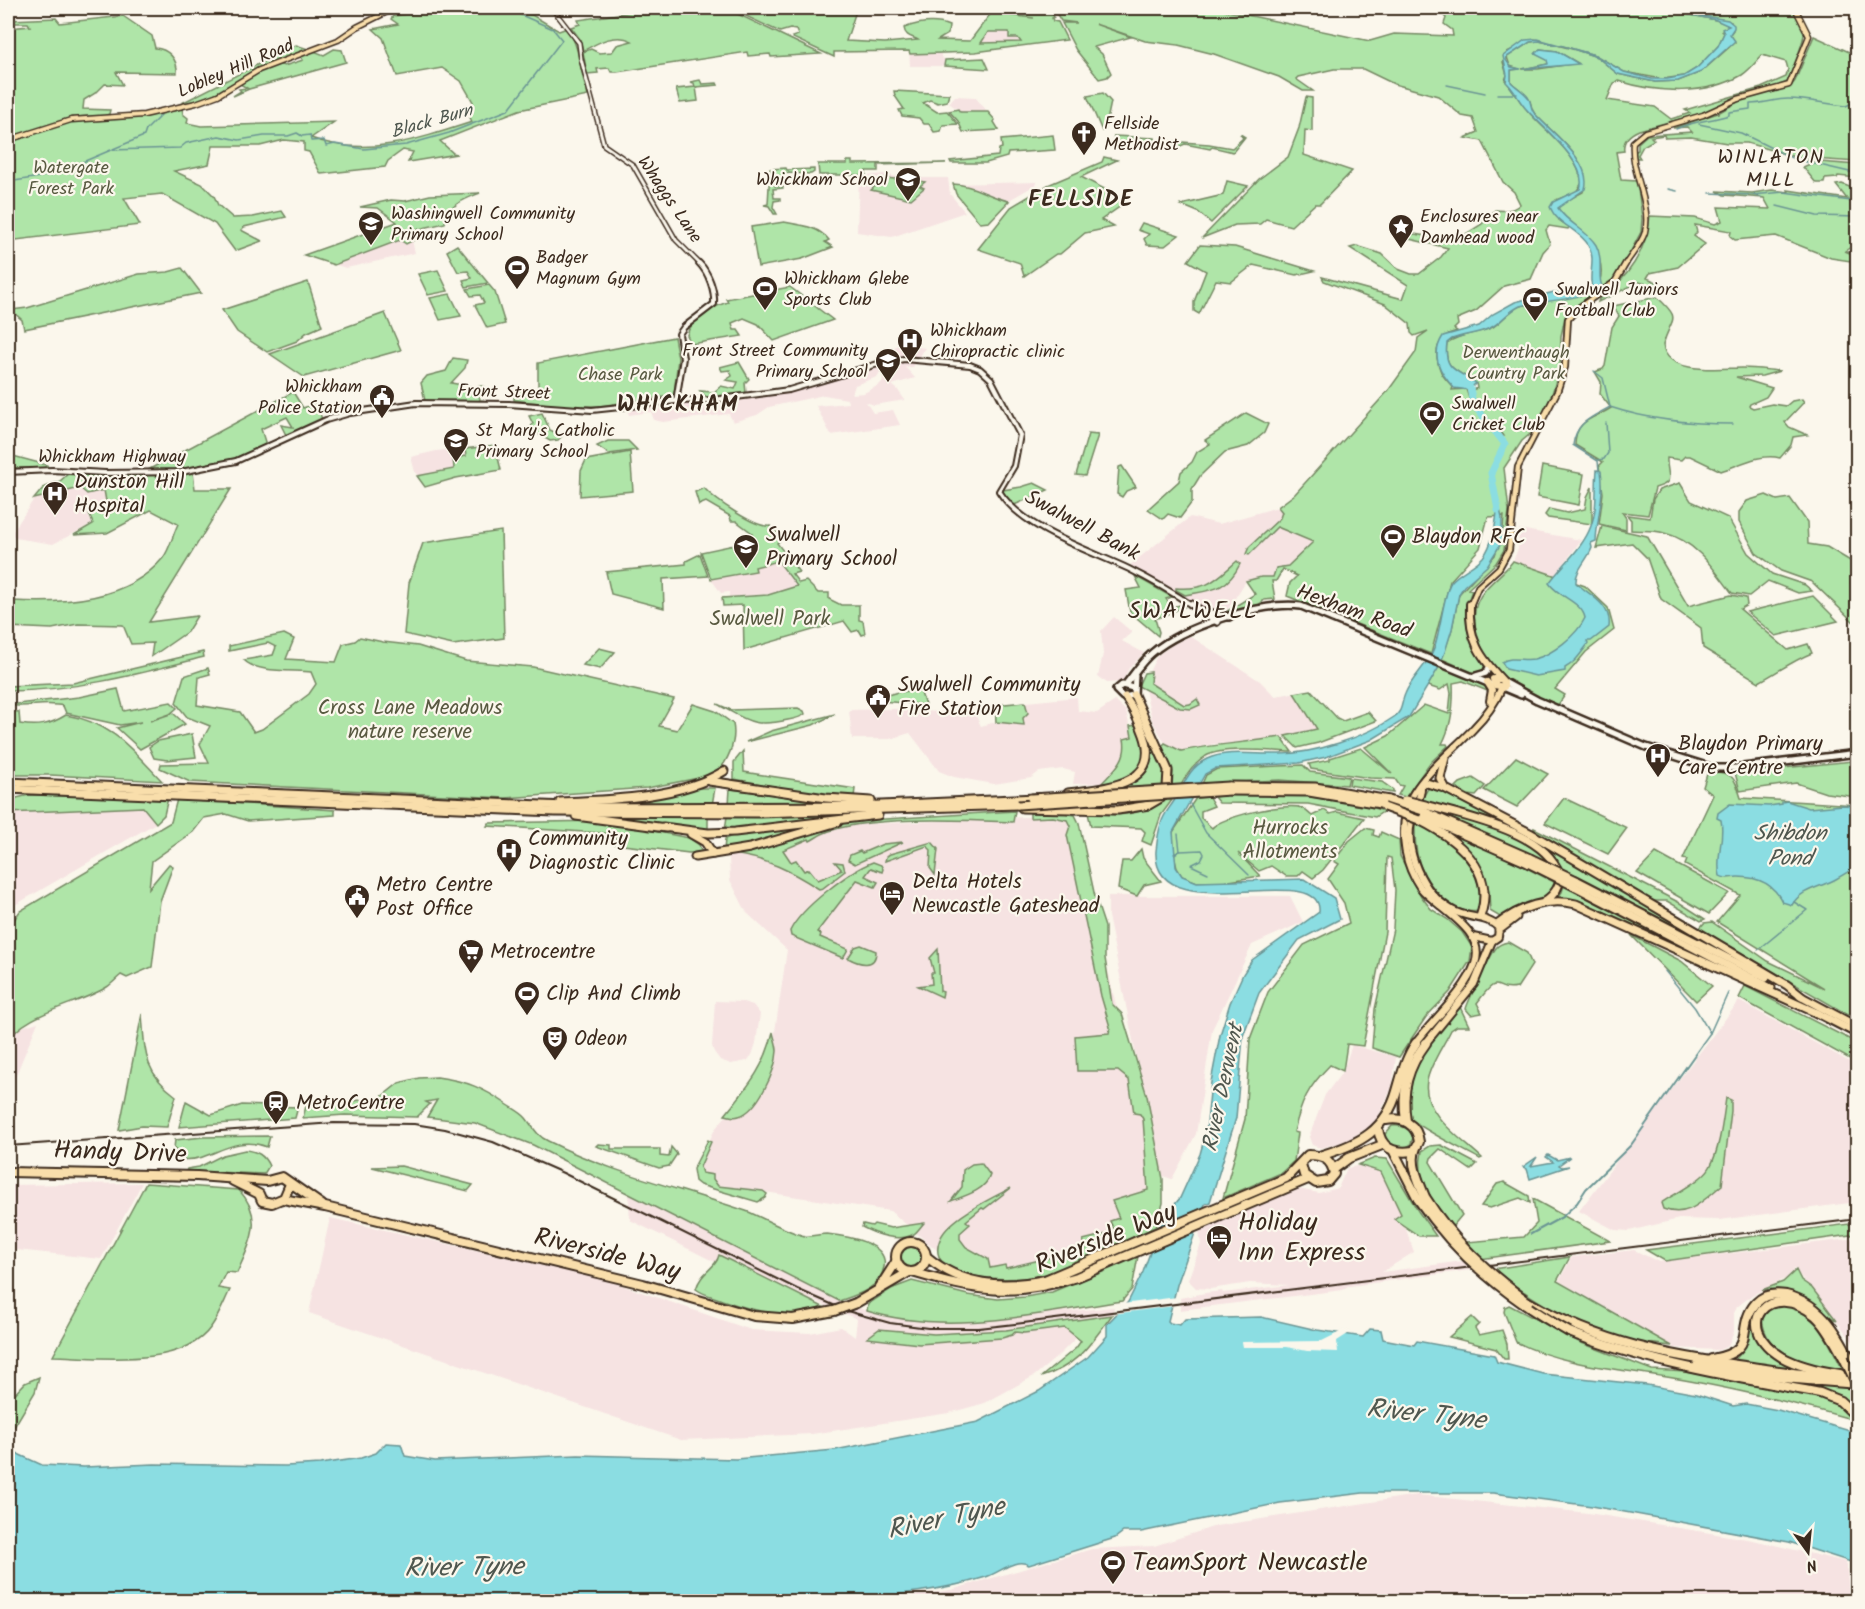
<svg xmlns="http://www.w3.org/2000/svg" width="1865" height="1609" font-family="Kalam,sans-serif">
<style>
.built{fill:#f6e3e2;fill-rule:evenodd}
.green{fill:#afe5a8;stroke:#758863;stroke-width:1.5;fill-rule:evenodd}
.water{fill:#8bdde2;stroke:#6b9594;stroke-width:1.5}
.pier{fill:#fbf7ec}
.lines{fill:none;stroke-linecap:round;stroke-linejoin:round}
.stream-far1{stroke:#6b9594;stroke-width:1.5}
.stream{stroke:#6b9594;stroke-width:2}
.river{stroke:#8bdde2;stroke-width:7}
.secondary-far2-casing{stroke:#3b2a1e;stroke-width:6}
.secondary-far1-casing{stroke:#3b2a1e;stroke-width:8}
.secondary-casing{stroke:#3b2a1e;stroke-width:10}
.primary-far3-casing{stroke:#3b2a1e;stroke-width:7}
.primary-far2-casing{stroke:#3b2a1e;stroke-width:8}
.primary-far1-casing{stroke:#3b2a1e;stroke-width:10}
.primary-casing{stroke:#3b2a1e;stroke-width:12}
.trunk-far1-casing{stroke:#3b2a1e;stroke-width:7}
.trunk-casing{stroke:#3b2a1e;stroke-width:11}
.secondary-far2{stroke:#fbf7ec;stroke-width:3}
.secondary-far1{stroke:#fbf7ec;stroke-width:4}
.secondary{stroke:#fbf7ec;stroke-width:5}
.primary-far3{stroke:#f9deab;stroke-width:4}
.primary-far2{stroke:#f9deab;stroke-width:4.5}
.primary-far1{stroke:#f9deab;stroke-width:6}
.primary{stroke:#f9deab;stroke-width:8}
.trunk-far1{stroke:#f9deab;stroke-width:4}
.trunk{stroke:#f9deab;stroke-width:7}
.rail{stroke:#3b2a1e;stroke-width:2}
.primary-bridge-casing{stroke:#3b2a1e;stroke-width:12;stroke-linecap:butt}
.trunk-bridge-casing{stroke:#3b2a1e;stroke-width:11;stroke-linecap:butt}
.primary-bridge{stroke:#f9deab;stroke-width:8}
.trunk-bridge{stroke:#f9deab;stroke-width:7}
.labels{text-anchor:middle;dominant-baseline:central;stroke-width:4.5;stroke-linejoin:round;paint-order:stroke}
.far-street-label{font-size:18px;fill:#3b2a1e;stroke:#fbf7ec}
.far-water-label{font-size:18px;font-style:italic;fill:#4f574f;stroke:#fbf7ec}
.far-poi-label{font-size:18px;fill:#3b2a1e;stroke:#fbf7ec;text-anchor:start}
.far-park-label{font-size:18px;fill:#585940;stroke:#fbf7ec}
.far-quarter-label{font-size:20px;letter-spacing:1.5px;fill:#3b2a1e;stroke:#fbf7ec}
.poi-label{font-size:21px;fill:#3b2a1e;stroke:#fbf7ec;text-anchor:start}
.street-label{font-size:21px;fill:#3b2a1e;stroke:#fbf7ec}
.park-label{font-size:21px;fill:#585940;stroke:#fbf7ec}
.far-district-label{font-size:22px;font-weight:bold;letter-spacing:1.5px;fill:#3b2a1e;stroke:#fbf7ec}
.water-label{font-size:22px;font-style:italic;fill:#4f574f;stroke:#fbf7ec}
.quarter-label{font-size:24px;letter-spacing:1.5px;fill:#3b2a1e;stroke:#fbf7ec}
.near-street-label{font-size:26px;fill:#3b2a1e;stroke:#fbf7ec}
.near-poi-label{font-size:26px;fill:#3b2a1e;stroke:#fbf7ec;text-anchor:start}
.near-water-label{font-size:27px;font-style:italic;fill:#4f574f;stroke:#fbf7ec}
</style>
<rect width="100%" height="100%" fill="#fbf7ec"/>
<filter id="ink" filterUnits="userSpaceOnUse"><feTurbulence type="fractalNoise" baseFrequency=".0167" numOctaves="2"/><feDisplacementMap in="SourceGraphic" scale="12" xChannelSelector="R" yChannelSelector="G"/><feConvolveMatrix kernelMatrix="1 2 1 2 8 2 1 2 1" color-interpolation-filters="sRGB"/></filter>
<g filter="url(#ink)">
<!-- built -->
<g class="built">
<path d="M987 32H1009L1021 42 981 43Z"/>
<path d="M909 46 963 52 941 54V57L944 59V66H910Z"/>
<path d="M955 96 975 97 995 120 994 122 999 130 963 132 958 121 949 111 957 109 949 103Z"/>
<path d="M884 174 903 178H948L950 194 965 212 892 237 857 232 859 177Z"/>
<path d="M1036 182 1037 184 1011 199 989 222 980 223 956 194 953 184Z"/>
<path d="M373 231 410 232 415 253 346 268 304 255Z"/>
<path d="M899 344 925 348 913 367H905L915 378 892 385 897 389 905 400 874 405 866 402 873 413 893 410 900 425 831 435 816 406 848 403 847 399 824 395 769 407 757 415 733 422 729 414 663 422 654 420 651 412 629 415 626 407 695 403 785 392 889 358 885 354ZM878 369 882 374 883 381 879 385 864 393 852 394 855 385 877 377 880 372Z"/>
<path d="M495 445 501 470 456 478 425 487 415 472 411 457 436 451Z"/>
<path d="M80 488 87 494 105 489 109 505 87 513 92 524 53 544 15 538 12 533 34 499Z"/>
<path d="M1278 507 1282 512 1280 518 1249 547V555L1277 527 1314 542 1288 566 1276 568 1273 577H1261L1246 581 1226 612 1210 611 1129 566 1190 517 1219 524Z"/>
<path d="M1519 529 1581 540 1556 575 1513 561 1518 549Z"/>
<path d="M770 548 797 587 768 594 729 597V592L721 593 711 579 701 552Z"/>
<path d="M1114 617 1132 632 1122 641 1144 653 1129 668 1122 682 1107 683 1098 677 1103 654 1101 631Z"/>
<path d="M1190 636 1260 681 1275 696 1294 693 1317 730 1250 743 1214 744 1181 751 1165 743 1152 720 1145 690 1149 672 1157 656 1172 645Z"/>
<path d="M1077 697 1078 711 1097 713 1115 701 1126 711 1132 737 1118 767 1102 783 1073 784 1075 772 1063 769 1039 772 1031 778 994 784 954 777 939 771 910 733 890 739H852L849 710 894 709 939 712 972 708 981 726 996 722 995 705Z"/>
<path d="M115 807H143L156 823 8 909V813Z"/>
<path d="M1071 815 1143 1119 1148 1162 1146 1231 1011 1273 956 1266 890 1211 699 1182 698 1164 715 1129 760 1076 773 1045 787 950 747 913 730 880 729 856 850 825Z"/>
<path d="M1108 896H1290L1303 922 1252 945 1212 1030 1196 1134 1172 1179 1160 1175 1108 916Z"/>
<path d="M715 1001 743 1002 753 1005 760 1014 756 1043 752 1055 747 1061 731 1064 720 1060 714 1052 712 1046Z"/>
<path d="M1739 1001 1857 1066V1202L1719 1220 1679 1219 1629 1231 1615 1230 1579 1211Z"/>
<path d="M38 1022 8 1094 9 1031Z"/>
<path d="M1352 1045 1396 1057 1392 1087 1376 1122 1347 1141 1321 1148 1312 1145 1309 1137 1325 1095 1343 1071Z"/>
<path d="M1382 1161 1414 1252 1382 1272 1463 1261 1471 1270 1350 1286 1343 1290 1180 1310V1298L1205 1293 1222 1291 1223 1293 1289 1285 1250 1283 1210 1289 1196 1288 1188 1280 1201 1244 1199 1230 1298 1189 1319 1193 1338 1188 1347 1168Z"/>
<path d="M142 1183 101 1259 8 1249V1185Z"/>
<path d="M628 1187 839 1295 844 1302 864 1310 1055 1305 1063 1312 1114 1307 1112 1314 1092 1323 1066 1329 1077 1337 1057 1357 1034 1376 985 1403 949 1413 812 1434 681 1440 309 1313 330 1218 598 1277 751 1330 810 1333 841 1327 855 1337 857 1319 813 1300 786 1297 630 1220Z"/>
<path d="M1857 1238V1347L1794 1268 1793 1275 1752 1295 1737 1307 1734 1313V1332L1728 1346 1719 1350 1674 1348 1559 1281 1572 1257 1634 1250 1659 1262Z"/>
<path d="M1417 1495 1588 1513 1753 1540 1846 1562 1850 1601H880L951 1590 1092 1549 1154 1546 1216 1526Z"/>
</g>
<!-- green -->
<g class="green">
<path d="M425 8H515L522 13 532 15 559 31 567 28C581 48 580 73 588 96L519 110 440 141 453 153 457 154 408 162 413 152 403 150 388 161 385 167 321 174 309 152 304 151V142L284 140 260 146H213L209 164 174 171 202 184 214 196 218 205 233 218 253 217 282 211 286 217 244 227 241 230 262 241 235 251 215 224 162 194 124 198 140 225 8 241V142L70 121 151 115 182 108 183 114 188 118 187 123 201 126 334 122 311 138C365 158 420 139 472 122L467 110 473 102 461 81 442 68 397 76 383 38 373 29 398 24 391 19 393 16 428 11Z"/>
<path d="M669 8H725L821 54 771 57 770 54 748 56 747 52 617 72H611L609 68 597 69 598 73 587 74 583 52 591 49 599 53 612 52 617 45 632 41C615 32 597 43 583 51L580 39 571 27 580 24 578 20 637 11 644 15 668 12Z"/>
<path d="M729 8H857L846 41 885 43 918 40C913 37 905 37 904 28 918 23 935 20 949 26L948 34 938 40 970 41 991 13 1034 18 945 8H1049L1054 17 1052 18 1053 21 1058 22 1067 40 975 52 910 54 909 51 834 52V57L793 38 792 37 798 35 796 30 790 29 780 32ZM988 32H1009V38H1018L1021 42 981 43Z"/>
<path d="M1053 8H1222L1218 9 1370 41 1394 34 1453 36 1452 30 1444 24 1446 18 1442 14 1447 8H1656L1716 20 1729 25 1722 31 1724 33 1718 46 1697 68 1684 76 1662 79 1624 72 1595 55 1534 39 1507 52 1503 62 1507 75 1505 80C1513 89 1519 101 1527 110 1546 133 1577 152 1582 183L1576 192 1556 200 1559 220 1569 227 1568 229 1549 226 1546 230 1550 244 1543 252 1531 279 1504 286 1476 311 1457 319 1458 325 1454 329 1457 331C1436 336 1433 353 1441 372 1443 377 1449 383 1453 387L1452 390 1466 389 1471 405 1498 437 1504 436C1492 422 1476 408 1470 391L1477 388 1476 383C1458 370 1443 371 1447 343 1461 333 1478 334 1493 327 1503 321 1508 311 1520 306L1594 292C1610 271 1597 246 1579 229 1572 222 1563 217 1558 208L1562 203 1583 192C1594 161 1553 134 1535 114 1531 109 1532 107 1530 101 1527 94 1517 88 1511 82V70L1519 69 1510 66 1507 57 1530 42 1539 41 1567 47 1597 57 1618 74 1655 82 1678 81 1701 72 1735 42 1730 34 1733 30 1731 22 1666 8H1791C1796 13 1802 21 1804 28 1807 36 1791 73 1787 82L1774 88 1735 98 1706 112 1639 130C1630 134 1622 140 1624 151L1616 152 1621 180 1637 181 1642 218 1641 232 1617 277 1609 286 1572 309 1565 317 1561 336 1560 367 1549 404 1539 423 1529 435 1522 441 1504 468 1509 511 1504 550 1496 563 1468 589 1472 590C1460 619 1468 642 1485 667L1483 671 1472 672 1442 659 1452 629 1459 594 1495 555 1503 529 1504 516 1488 517 1480 548 1450 581 1431 654 1287 596 1290 583 1297 576 1283 569 1276 581H1272L1275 599 1264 600C1257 610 1238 611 1226 612L1255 594 1246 581 1261 577H1273L1276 568 1288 566 1313 542 1277 527 1249 555 1246 554 1249 547 1280 518 1282 512 1278 507 1295 494 1388 391 1416 352 1418 338 1428 331 1414 336 1411 333 1410 324 1385 304 1324 281 1322 277 1403 299 1408 285 1350 248 1357 246 1382 254 1398 269 1411 274H1419L1441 257 1448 248 1405 238 1409 233 1455 241 1482 224 1495 210C1503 211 1514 211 1520 204L1514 192 1503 182 1482 141 1465 138 1478 132 1473 118 1462 116 1438 96 1394 84 1363 69H1334L1298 77 1296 79 1313 91H1303L1279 77 1214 54 1178 45 1145 41 1095 24 1131 37 1094 47 1102 54 1111 73 1107 77 1099 79 1076 50 1062 23H1077L1061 21ZM1540 49 1557 51 1578 63 1538 69H1522L1548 64V60L1536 53ZM1762 55 1786 62 1788 69 1786 77 1761 88 1685 110 1690 113 1671 119 1655 107 1607 100 1614 83 1619 81C1657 93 1706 96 1742 75 1750 70 1756 62 1762 55Z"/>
<path d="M123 16 152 36 155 48C168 49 178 59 177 73L116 72 123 85 105 84 97 92 84 100 83 109 110 110 109 114 104 116 72 117 8 139V28L30 26 28 23H12L11 20 56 18 60 23Z"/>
<path d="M1814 36 1856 55 1854 58 1858 60 1857 162 1798 158 1747 143H1727L1691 137 1665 138 1664 135 1651 137 1654 140 1643 146 1638 155 1640 158H1636L1634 152 1638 150V143L1647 135 1692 132 1687 127 1673 128 1718 113 1739 101 1791 86 1795 81Z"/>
<path d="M296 45 311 50 260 68 205 99 168 110Z"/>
<path d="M334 49 342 50 346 62 249 89 233 96 241 91 239 89 247 88 240 84 260 71 278 64 284 66 303 60 300 56 314 51 324 55Z"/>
<path d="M984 58 989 69 944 66 945 60Z"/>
<path d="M700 80 702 84 717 83 718 85 696 87 698 101 680 103 676 89 695 87 694 83 690 82Z"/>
<path d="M894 91 949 94 947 101 938 103 930 100 923 103 937 112 947 111 958 124 943 125 941 131 934 132 929 124H924L919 118 902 116 899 110 904 109 895 96Z"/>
<path d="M1103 93 1111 102 1105 130 1102 131 1087 96Z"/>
<path d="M1306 97 1312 98V131L1305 130 1304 155 1352 171 1320 204H1315L1291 226 1266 219 1260 224 1235 225 1202 238 1259 179 1288 157 1299 128Z"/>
<path d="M958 109 960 112H988L995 120 994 122 999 130 963 132 958 121 949 111Z"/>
<path d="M1240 134 1245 137 1233 152 1212 147 1210 149 1185 144 1178 147 1164 142 1160 145C1148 142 1133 138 1122 147L1112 146 1114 136 1155 138V140L1209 144 1232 148 1243 138Z"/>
<path d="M1053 135 1055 150 1008 153 1007 157 986 163H951L950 161 998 156 999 149 1002 148 1001 140Z"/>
<path d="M1104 157 1117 160 1081 177 1128 201 1101 220 1114 227 1085 233 1060 254H1056L1024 276 1020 263 978 249 1011 207 1048 185 1102 162Z"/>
<path d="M847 161H852V164L946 163 878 165V171H866V175H819L818 164H847Z"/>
<path d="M1807 161 1857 165V178L1838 176 1837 178 1825 179 1824 183H1816L1803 167 1810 164Z"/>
<path d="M786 168 787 170 814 169V172L811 174 785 173V177H776L775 186H783V188L773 189 774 198H780V200L774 201 773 207 777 214H774L769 206 764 205 768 204 770 169Z"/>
<path d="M884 178 907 180 904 183 906 184 911 179 925 182 920 186 924 188 911 199 871 190Z"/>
<path d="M1227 181 1248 186 1211 223 1198 212 1181 205 1223 195Z"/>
<path d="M953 184C972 184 989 197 1009 201L989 222 980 223 956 194Z"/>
<path d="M1842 184 1857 190V243L1845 251 1857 256V262L1831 258 1776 236 1735 240 1730 236 1731 231 1695 225 1697 232 1694 236 1705 244 1678 267 1650 273 1647 278 1659 283 1655 286 1639 282 1598 302 1599 299C1628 279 1647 250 1650 216L1695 218 1715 224 1722 221 1718 207 1770 209 1764 198 1724 195 1717 191 1752 193 1772 190 1789 192 1788 190 1847 199 1836 185Z"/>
<path d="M480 193C465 199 447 205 445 223L410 231 414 240 406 244 400 240 334 265 304 255 397 222 378 208 360 207 391 200 405 201 430 195Z"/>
<path d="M784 222C800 225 818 226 829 240L825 242 833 247 802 259 758 267 751 227Z"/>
<path d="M1142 223 1179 235 1165 246 1147 245 1144 239 1149 234 1138 230Z"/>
<path d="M457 245 488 283 466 287 463 280 472 278 468 271 458 272 447 251Z"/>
<path d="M1200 245 1235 247 1314 271 1296 275 1253 265 1231 282 1216 280 1199 314 1194 311V302L1206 271 1188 261Z"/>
<path d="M182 268 201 293 24 329 22 320 11 310 27 308 139 274 168 272Z"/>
<path d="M438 270 448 291 428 295 418 274Z"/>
<path d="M308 282 322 326 306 333 297 341 267 352 237 332 222 310Z"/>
<path d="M489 285 495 292 505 324 487 328 475 305 484 303 480 295 471 296 467 289Z"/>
<path d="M790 287 833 320 774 341 758 324 744 318 732 323 734 330H738L742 336 691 344 687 335C690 320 714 306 728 302L726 299Z"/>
<path d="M450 294 461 316 440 320 430 298Z"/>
<path d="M1657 297C1683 321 1671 316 1663 345 1667 376 1722 368 1742 368 1755 368 1768 370 1780 371L1762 376 1736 377 1772 388 1766 397 1750 404 1749 406 1753 408 1772 404 1786 406 1792 401 1802 399 1804 402 1785 422 1789 427 1807 435 1793 437 1791 445 1780 458C1760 453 1740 465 1721 471L1690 456H1685L1681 460 1667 458C1666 476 1677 482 1655 488L1648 515 1622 512 1626 518V530L1599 524 1603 493 1599 466 1603 462 1575 445C1575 419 1594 419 1611 408L1600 394 1601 382 1595 372 1603 369 1605 366 1612 327 1619 316 1613 306Z"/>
<path d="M385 313 401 350 304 377 270 354Z"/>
<path d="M674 337 678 358 674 394 671 396 599 406H565L514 400V390L538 389V363Z"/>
<path d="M453 358 467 360 465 368 451 383 474 387 482 386 484 387 482 394H479L480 400 494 402 425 401 421 383 427 376 446 371Z"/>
<path d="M739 362 749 379 745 383 746 393 710 399 693 398 705 396 700 391 714 392 721 386 735 389 738 382 726 380 732 376 730 370 722 371 720 367Z"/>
<path d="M293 392 303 408 317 403 322 420 287 437 281 425 293 427 287 417 261 429 266 445 236 459 185 469 146 471Z"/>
<path d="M542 413 550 430 562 436 558 440 550 441 538 434H526L533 424 529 416Z"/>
<path d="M1246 413 1268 424 1264 433 1248 446 1225 452 1200 476 1192 489V502L1180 518 1168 514 1163 519 1148 509 1179 481 1181 472 1192 462 1197 452 1210 444 1205 440Z"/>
<path d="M1088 434 1098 435 1085 476 1076 475Z"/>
<path d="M608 441H628L637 450 609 454 597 446Z"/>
<path d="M495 445 501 470 456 478 425 487 417 476 454 469 453 458 466 456 465 449Z"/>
<path d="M630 452 633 491 580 496 581 471 586 460Z"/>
<path d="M13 456 47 465 48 468H8V459Z"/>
<path d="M1122 466 1136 487 1126 491 1122 497 1117 494 1119 467Z"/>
<path d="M1542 466 1584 474 1579 505 1537 497Z"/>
<path d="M193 472 195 489H231L149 622 197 616 187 632 151 657 153 643 131 644 123 625 78 624 52 629 8 627V604L12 601C64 604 127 601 163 558 170 549 173 534 178 524L151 510 107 533 74 535 93 524 89 513 107 507 104 490 87 494 80 488 34 499 43 488 60 481 69 473Z"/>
<path d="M1034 483 1048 490 1012 506 1003 497V490L1021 487Z"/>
<path d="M1680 483 1691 501 1728 518 1748 553 1772 574 1805 585 1812 591 1798 593 1768 581 1749 596 1732 593C1714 569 1695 540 1664 533 1654 530 1642 531 1631 530V520L1627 515 1650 518 1653 499 1659 490Z"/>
<path d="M1592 487V524L1548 518 1545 515 1549 509 1567 513 1585 509 1587 497Z"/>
<path d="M704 488C714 499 756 529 771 526L782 539 777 543 799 572 792 574 799 583 806 581 818 593H829V599L841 605H859V620L863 621 865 634 862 635 859 630 852 632 844 621 744 650 743 605 723 606 722 598 768 595 797 586 778 561 755 567 756 571 711 579 701 552 753 541 752 533 736 521H731L730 516 706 502 699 505 695 492Z"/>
<path d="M1766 495 1777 500 1790 498 1807 522 1808 544 1827 547 1857 565V579L1851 583 1857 588V625L1812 582 1781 571 1756 553 1739 522V512L1747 501Z"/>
<path d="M1602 526 1647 536 1688 606 1731 595 1746 598 1747 605 1740 609 1788 650 1808 644 1812 653C1792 661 1778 672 1759 682L1703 648 1701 628 1661 599 1647 558 1632 543 1596 548Z"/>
<path d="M501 531 504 638 453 645 404 634 409 583 423 543Z"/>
<path d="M700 554 708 576 663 579 664 608 611 594 606 572 686 564V561Z"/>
<path d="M1237 561 1240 564C1227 591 1211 590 1185 595L1176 590V588C1208 590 1214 581 1237 561Z"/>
<path d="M1513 561 1585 586 1608 608 1614 630 1586 652 1555 689 1565 695 1558 705C1540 698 1519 690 1504 678 1485 662 1468 627 1477 603 1484 585 1502 576 1513 561Z"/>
<path d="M1135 576 1172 597 1166 599 1172 607 1180 605 1184 607 1155 619 1159 632 1158 636 1130 612 1126 590 1141 588Z"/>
<path d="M1813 596 1838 621 1776 636 1747 612Z"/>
<path d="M284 634 294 639 286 659 336 662 343 644 355 641 360 637 383 642 418 646 466 661 533 667 674 699 659 726 677 730 693 704 715 711 733 724C737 742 727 764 714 775L647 788 505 798 190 782 160 768 161 764 209 763 200 744 210 726 187 717 176 703 184 676 208 668 210 674 199 677 197 705 240 712 254 732 262 729 309 694 316 684 311 672C294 670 255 673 244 660L273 655 276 647 268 643 229 651V646Z"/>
<path d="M599 648 615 652 600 669 583 665Z"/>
<path d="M203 652 204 657C138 674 76 691 8 691V686L73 683Z"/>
<path d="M1439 666 1487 685 1490 692 1463 681 1453 683C1454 704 1452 725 1442 744H1447L1448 746 1429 764 1406 797 1398 795 1403 786 1399 785 1395 779 1370 778 1311 769 1309 764 1330 760V758L1361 748 1392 774 1365 747 1388 736 1424 705 1449 714 1451 693 1449 684 1440 690 1428 686Z"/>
<path d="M1151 672 1150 683 1184 705 1190 704 1197 699 1200 705 1191 709 1180 708 1138 686 1144 673Z"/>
<path d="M118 689 124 711 171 702 177 708 170 714 150 721 173 713 185 724 140 749 117 728 141 722 120 725 66 713 63 706C45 701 26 709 8 705L79 697Z"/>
<path d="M920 690 925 705 870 700 898 692Z"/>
<path d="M1311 690 1337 718 1343 721 1368 712 1376 721 1318 743 1297 748 1285 736 1317 729 1294 693Z"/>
<path d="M1025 702 1028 713 1023 718 1024 725 996 722 995 705Z"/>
<path d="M717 704 731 710 798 708 804 711 805 714C800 718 794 719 788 720 752 728 747 720 717 704Z"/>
<path d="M8 711 19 712 20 724C38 727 50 725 66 715 113 723 131 749 162 781L50 775H8Z"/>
<path d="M835 714 813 725 746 742 771 731Z"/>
<path d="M1137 725C1151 763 1145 773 1107 785L1102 783C1114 770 1128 759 1124 739L1132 737 1130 726Z"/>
<path d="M1147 732 1167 773 1165 787 1093 793C1130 786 1163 778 1147 732Z"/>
<path d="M192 734 196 757 167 760 154 758 149 747 158 741Z"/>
<path d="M1281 737 1292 752C1272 751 1222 746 1206 756 1194 764 1187 773 1181 785L1172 786 1173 772 1162 746 1165 743 1181 751C1214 744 1248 743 1281 737Z"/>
<path d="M743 751 744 772 855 789 854 797 817 794 734 779V762Z"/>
<path d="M1516 757 1548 774 1517 807 1484 790Z"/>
<path d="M1852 761 1851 765H1857V797L1826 793 1796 783 1740 791 1735 773Z"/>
<path d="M1303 765 1310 772 1349 777 1347 785 1280 780 1202 784 1206 775 1217 769Z"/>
<path d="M1708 771C1732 773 1734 774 1741 798L1857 805V1020L1699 929 1704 923 1712 922 1768 961 1824 988 1717 922 1740 895 1685 865 1687 860 1683 859 1713 795 1703 787Z"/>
<path d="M1350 778 1382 782 1393 790V793L1349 785Z"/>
<path d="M1473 778 1485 786 1476 796 1468 795 1456 787 1460 783Z"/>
<path d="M1429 787 1442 790 1533 838 1421 800Z"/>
<path d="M694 788H715L712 805 574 803Z"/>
<path d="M730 789 813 800 854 802V804H729Z"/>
<path d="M1234 794 1305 796 1363 805 1384 811 1375 817 1308 804 1219 803 1214 797Z"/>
<path d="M29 795 168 798 164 815 156 823 143 807 8 813V800Z"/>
<path d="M1209 797 1214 806 1201 811V818L1212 828C1220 817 1287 802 1301 808 1305 809 1309 814 1312 816L1324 810 1330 814 1337 812 1364 818 1323 870 1313 878 1303 871 1298 876H1286L1271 866 1259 871 1238 853 1260 876 1223 882H1197L1182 876 1177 868 1173 852V832L1196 798Z"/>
<path d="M1564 798 1627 828 1608 854 1545 823Z"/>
<path d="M177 799 335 810V815L248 821 226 814 204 818 193 832 152 861 149 888 169 864 173 866 160 901 152 967 127 978 121 975C116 979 112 984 107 987 81 1004 19 1014 8 1043V924H11L20 911 171 822Z"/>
<path d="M1163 800H1172L1161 815 1151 845 1142 841 1145 832 1141 828 1091 826 1088 813C1115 816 1140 817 1163 800Z"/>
<path d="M1428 808C1469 821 1524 829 1552 865Z"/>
<path d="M1015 811 1013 822C969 820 860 815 822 834 818 836 814 839 810 841L809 839 783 850 791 862 796 860 804 871 809 869 818 880 842 870 835 862 843 863 845 871 823 888 819 889C789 870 768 859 733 854L852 821Z"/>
<path d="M1030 813H1064L1075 815 1079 823 1095 897 1105 927V958L1112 1004 1122 1014 1147 1096 1163 1179V1203L1157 1226C1120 1242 1069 1272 1030 1277 1006 1281 920 1281 941 1237 951 1217 992 1198 1011 1188L984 1209 982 1208 966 1221 970 1224 960 1233V1239L966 1247 988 1259 990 1268 1005 1265 1006 1268 1086 1249 1083 1240 1115 1232 1110 1221 1119 1218 1112 1201 1148 1190 1143 1119 1140 1114 1134 1113 1129 1080 1118 1071H1077L1075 1036 1109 1033 1110 1027 1101 996 1067 835 1070 826 1067 820 1053 817 1030 818Z"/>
<path d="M852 815 741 829 725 831 727 816Z"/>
<path d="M604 816 708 817V829L699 830Z"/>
<path d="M601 821 689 838 699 845 702 852 689 853 615 844 616 834 487 826 489 823Z"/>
<path d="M824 823 724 851 725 839 732 836Z"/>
<path d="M1415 823C1445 834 1474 860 1481 893 1482 899 1480 906 1478 911 1453 916 1428 886 1420 865 1415 851 1415 837 1415 823Z"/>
<path d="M1437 826 1456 832 1556 883C1548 904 1520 909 1500 917L1490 911 1489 892 1484 877Z"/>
<path d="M1365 828 1374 830 1373 835 1379 837 1381 832 1399 840 1400 856 1421 896 1431 909 1447 919 1462 932 1472 947 1470 961 1450 992 1426 1017 1399 1057 1372 1048 1375 1009 1393 929 1395 890 1391 858 1387 857 1385 932 1363 1046 1347 1044 1343 1071 1330 1065C1308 1087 1301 1102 1294 1132L1298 1133 1294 1161 1281 1173 1223 1198 1245 1119 1250 1039 1268 992 1304 945 1349 923 1344 903 1328 879 1339 864 1334 861 1349 841Z"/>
<path d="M1534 828 1680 903 1705 919 1701 921 1667 901H1653L1543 837 1534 831Z"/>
<path d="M1534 839 1696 934 1694 937 1563 869 1550 850Z"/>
<path d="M903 842 855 864 848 860 850 855 860 851 862 853 883 844Z"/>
<path d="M932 842 938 849 935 875 930 868 931 850 927 846 885 861 886 857 890 854Z"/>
<path d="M1141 849 1143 858 1161 881 1144 885 1137 896 1118 889 1122 861H1131Z"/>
<path d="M1656 853 1729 893 1709 914 1637 873Z"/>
<path d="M873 862 881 865 883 869 882 872 871 868 865 876 878 882 875 887 857 880 817 932 821 934 820 937 848 949 843 958 791 936 790 931C801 908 849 871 873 862Z"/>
<path d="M1564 885 1725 966 1612 915 1576 901 1556 900 1562 892Z"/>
<path d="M1631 935 1681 961 1712 986 1696 1001Z"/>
<path d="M1508 942 1527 953 1532 965 1517 988C1492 994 1502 969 1477 1003L1482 1013 1471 1015 1466 1009C1467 1003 1491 954 1496 948 1499 944 1503 943 1508 942Z"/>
<path d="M861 945 876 951C876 969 859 964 848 958L855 947Z"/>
<path d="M938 949 940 991 943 992 942 997 918 986 932 984 931 973H934L930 958Z"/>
<path d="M1745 986 1857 1043V1063L1739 998Z"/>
<path d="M1460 1007 1469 1026H1457L1451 1030C1444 1045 1430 1064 1427 1081 1421 1113 1462 1139 1482 1158L1480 1159C1466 1151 1415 1126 1408 1116 1393 1091 1441 1021 1460 1007Z"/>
<path d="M142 1014C145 1051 143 1072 176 1096L167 1127 142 1126 119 1130Z"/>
<path d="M773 1032C774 1038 777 1045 777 1051 776 1070 758 1111 739 1116 734 1118 730 1116 725 1115 748 1086 764 1069 773 1032Z"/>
<path d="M437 1077C467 1081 483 1088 508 1105 514 1109 522 1113 526 1118 533 1127 537 1136 548 1141 611 1173 679 1188 746 1211 764 1218 787 1232 805 1236 812 1237 820 1234 827 1234 845 1236 889 1242 884 1267 880 1289 857 1295 839 1301L533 1145 475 1123 427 1117 437 1100 426 1102 430 1104 417 1117 345 1115 303 1118 306 1106 380 1098 399 1083 419 1078Z"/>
<path d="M1726 1098 1731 1100V1111L1722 1185C1703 1200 1689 1219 1663 1209L1661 1203C1674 1194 1703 1180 1710 1167 1720 1149 1723 1118 1726 1098Z"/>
<path d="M186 1101 211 1115 242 1105 298 1107 295 1118 179 1127Z"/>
<path d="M1392 1126C1402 1125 1410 1129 1413 1138L1410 1145C1400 1152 1387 1146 1385 1134Z"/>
<path d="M270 1136 267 1147C231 1133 209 1164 182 1159L174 1148 175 1140 203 1137Z"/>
<path d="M708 1140 711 1142 700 1167 702 1173 713 1175V1179L718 1186 763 1191 767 1194 765 1198 758 1202 700 1185 695 1181 693 1169Z"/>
<path d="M598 1144 611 1145V1149H660V1156L669 1157 671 1147 677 1154 669 1166 659 1168 596 1146Z"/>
<path d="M1441 1145 1477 1164 1471 1170 1440 1149 1431 1158 1430 1162 1462 1215 1452 1227C1434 1203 1415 1182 1422 1151L1430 1146Z"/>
<path d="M245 1150C257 1151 264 1155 269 1166L264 1174 186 1171 187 1169 199 1167 223 1155Z"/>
<path d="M1375 1158 1387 1159 1418 1211 1436 1236H1419L1394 1219 1401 1214 1381 1172 1358 1165Z"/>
<path d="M981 1163 990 1175C986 1190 965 1196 951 1201L962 1187 963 1170 972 1164Z"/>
<path d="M401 1166 473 1185 468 1191 372 1167Z"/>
<path d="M1504 1182 1529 1196 1530 1203 1520 1198 1490 1208 1481 1206 1497 1184Z"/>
<path d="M146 1183 239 1190C265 1218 250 1243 237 1273L226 1272 218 1288 230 1290C224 1302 219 1316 211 1327 182 1369 97 1357 53 1356Z"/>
<path d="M1533 1199 1610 1241 1480 1259 1466 1242 1524 1237 1537 1223Z"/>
<path d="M924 1223C921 1226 917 1232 914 1234 899 1243 875 1234 862 1227L863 1224 872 1226 874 1224 891 1228Z"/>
<path d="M1857 1223V1234L1665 1261 1646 1250Z"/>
<circle cx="911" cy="1257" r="11"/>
<path d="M719 1255 823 1307C790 1321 753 1311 722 1300 712 1296 704 1295 696 1289 701 1271 716 1269 719 1255Z"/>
<path d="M1138 1256 1132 1289 1122 1301C1042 1313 947 1336 867 1311L868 1304 891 1289 912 1281 968 1295 998 1299 1025 1297 1052 1292Z"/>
<path d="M1570 1257 1557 1281 1672 1346C1648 1343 1623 1341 1600 1333 1567 1321 1520 1291 1493 1269Z"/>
<path d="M1796 1270 1801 1280 1812 1288 1837 1321C1829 1317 1825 1311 1818 1305 1801 1292 1783 1287 1762 1290L1783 1282Z"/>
<path d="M1509 1305 1579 1342 1652 1370 1686 1372 1819 1396 1837 1404 1851 1419C1786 1401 1721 1385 1654 1375 1607 1368 1558 1363 1516 1342L1504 1312 1505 1307Z"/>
<path d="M1781 1305C1818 1311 1827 1340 1843 1370 1811 1364 1765 1358 1762 1318L1769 1308Z"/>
<path d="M1112 1315C1090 1344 1078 1366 1041 1377L1076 1348 1081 1341 1065 1328 1024 1333 1015 1332 1012 1335 1002 1338 919 1344 867 1338 879 1329 934 1334 1006 1330Z"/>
<path d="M1472 1317 1479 1324 1475 1328 1479 1335 1502 1330 1507 1344 1508 1359H1504L1496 1349 1449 1337Z"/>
<path d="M1750 1323 1756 1337 1769 1353 1805 1371 1733 1361C1745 1352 1749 1339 1750 1323Z"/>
<path d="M39 1377 35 1392 8 1437V1401L25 1383Z"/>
<path d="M1769 1380 1853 1388 1857 1411C1834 1386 1800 1385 1769 1380Z"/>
</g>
<!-- water -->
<g class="water">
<path d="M1656 8 1728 20 1734 25V28L1730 34 1735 41 1701 72 1678 81 1655 82 1618 74 1597 57 1567 47 1539 41 1530 42 1507 57 1506 60 1511 67 1521 69 1511 70V82C1516 87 1524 92 1528 97 1532 103 1530 109 1535 114 1551 132 1593 162 1585 189L1558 208C1567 223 1587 230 1596 245 1604 259 1597 277 1602 286 1579 302 1547 299 1520 306 1507 312 1501 323 1490 328 1478 334 1464 334 1452 339L1447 343C1443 371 1458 370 1476 383L1469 390 1454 388C1440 373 1430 356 1443 336L1479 326 1493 314 1515 302 1554 292 1574 293 1592 288C1588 275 1596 260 1589 246 1579 229 1557 225 1550 207L1553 202 1580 189C1589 164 1543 128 1528 111 1519 102 1515 90 1506 82L1507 75 1503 56 1525 40 1538 39 1595 55 1624 72 1652 79H1667L1684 76 1697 68 1718 46 1724 33 1722 29 1729 26 1716 20Z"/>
<path d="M1540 49 1557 51 1579 64 1523 69 1548 64 1547 60 1535 54Z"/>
<path d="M1597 470 1601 471C1605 495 1597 516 1596 541L1591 543 1592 548C1587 561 1575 570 1576 583 1590 595 1612 605 1609 627L1591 641H1587L1588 644C1581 653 1575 663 1565 668V671L1536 676 1506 669 1502 662C1511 656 1523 661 1534 659 1552 655 1577 635 1585 618 1582 602 1558 597 1549 583 1562 565 1583 548 1591 526 1598 508 1595 488 1597 470Z"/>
<path d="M1498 500 1502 518V542L1487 566 1464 586 1459 594 1452 629 1445 652 1438 669 1409 717 1371 740 1326 757 1299 763 1216 768 1205 774 1173 832 1176 867 1182 876 1197 882 1304 879 1334 898 1340 919 1299 940 1259 993 1243 1036 1236 1118 1210 1202 1205 1204 1177 1285 1168 1321 1170 1323 1180 1325 1185 1319 1261 1317 1317 1330 1363 1337 1370 1329 1381 1330 1383 1339 1414 1345 1417 1341 1494 1355 1497 1362 1543 1374 1647 1385 1696 1394 1733 1406 1746 1404 1778 1410 1857 1433V1564L1789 1542 1592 1506 1493 1493H1363L1280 1503 1141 1532H1123L1115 1538 1029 1565C1015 1557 1000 1573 986 1577 938 1592 886 1596 835 1601H8V1446L20 1455 42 1465 84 1467 154 1464 286 1466 320 1464 361 1458 376 1453 386 1443 401 1444 405 1456 435 1461 578 1455 736 1459 835 1450 978 1422 1039 1391 1088 1357 1107 1336V1324L1128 1302 1143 1272 1162 1220 1180 1198 1200 1154 1206 1133 1211 1082 1220 1035 1230 1003 1243 974 1252 960 1319 912C1324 858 1152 932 1156 851 1157 842 1158 832 1161 824 1163 815 1169 809 1174 801 1184 785 1188 768 1207 759 1227 749 1257 755 1279 754 1313 754 1366 737 1394 717 1403 711 1401 703 1405 694 1411 678 1428 665 1434 648 1440 633 1444 592 1451 582 1459 572 1474 567 1483 557 1494 543 1497 517 1498 500Z"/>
<path d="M1787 801 1809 808 1842 805 1858 806 1857 868C1847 871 1841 877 1832 881 1817 888 1801 890 1792 905L1782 902C1774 884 1758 877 1738 877 1731 877 1726 880 1720 876 1715 857 1725 840 1721 820L1717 818 1718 813 1730 804 1769 806 1782 804V802Z"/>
<path d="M1548 1155 1557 1160 1570 1157 1559 1165 1562 1167 1569 1166 1530 1179 1527 1169 1523 1167 1537 1157 1531 1166 1553 1162 1546 1157Z"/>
</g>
<!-- pier -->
<g class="pier">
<path d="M1177 1297 1175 1306 1113 1314 1122 1304Z"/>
<path d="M1344 1330 1351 1332 1337 1341 1338 1352 1307 1351 1287 1347H1243L1242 1342 1322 1341Z"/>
</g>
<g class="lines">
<!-- stream-far1 -->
<g class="stream-far1">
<path d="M1447 85 1485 93"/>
<path d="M1497 94H1517"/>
<path d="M1699 124 1741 133 1794 159 1858 174"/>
<path d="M1676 129C1693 121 1710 121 1729 115V112L1750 109V104C1764 104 1774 99 1788 99 1807 99 1827 104 1846 106L1852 103 1858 104"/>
<path d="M113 149 144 136 146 130 161 115"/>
<path d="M8 182 52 175 111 150 180 148 186 143 219 136 239 140 264 136H288L297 133 302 136 310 135 311 141 324 140 326 146 335 144 364 149 406 145 449 133 508 110 562 40 553 29 505 8"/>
<path d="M1668 189 1677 191"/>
<path d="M1710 193 1752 195 1784 192 1858 202"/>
<path d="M1753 195 1761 197"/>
<path d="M1777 206 1817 216 1858 217"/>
<path d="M1594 371 1603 378 1610 407C1592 417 1576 422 1573 445L1598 461 1599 470"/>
<path d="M1610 407C1649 420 1692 424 1733 424"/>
<path d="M1598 460 1604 459 1608 453 1606 423"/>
<path d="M1190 804 1206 833 1249 875"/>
<path d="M1180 851 1202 850 1204 854 1201 860 1191 865 1208 873"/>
<path d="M1174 854 1180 851 1178 834"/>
<path d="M1758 950 1807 910 1794 902"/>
<path d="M1665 971 1695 1008 1710 1033"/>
<path d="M1702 1044 1710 1033 1728 993"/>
</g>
<!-- stream -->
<path class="stream" d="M1531 1234 1562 1217 1577 1203 1586 1189 1631 1145 1703 1043"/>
<!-- river -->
<path class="river" d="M1464 384 1470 388 1473 404 1505 444 1491 473 1498 510"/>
<defs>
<path id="secondary-far2" d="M552 8 579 43 581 59 604 145 633 165 676 240 701 265"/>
<g id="secondary-far1">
<path d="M676 401 683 358 679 334 684 327 714 304C715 291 709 273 699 263"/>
<path d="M8 472 52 470 105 473 181 472 236 461 326 420 350 413 416 403 509 404 592 410 676 401 713 400 789 390 878 364 904 359 970 365 980 369 991 379 1020 435 1014 466 999 491C1022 529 1089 550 1129 569 1151 580 1172 592 1193 606"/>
<path d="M1276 606H1297"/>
</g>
<g id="secondary">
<path d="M1191 604 1217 622"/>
<path d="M1206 612 1229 617"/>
<path d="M1476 676 1486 673 1488 669"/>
<path d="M1504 682 1537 700 1646 747 1713 768H1735L1858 753"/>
<path d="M1125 685C1134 674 1141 662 1152 653 1182 627 1262 601 1301 606L1490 684"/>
<path d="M1502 687 1521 695"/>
<path d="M1133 688 1122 685 1116 690 1123 697 1134 695 1135 675"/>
</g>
<path id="primary-far3" d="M1625 265C1631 255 1642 243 1645 232 1652 203 1630 172 1633 142L1645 132 1703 115 1738 99 1789 85 1809 36 1795 8"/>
<path id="primary-far2" d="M1470 606 1478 587 1499 568 1509 550 1518 467 1557 392 1565 367 1568 319 1577 309 1615 282 1626 263"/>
<g id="primary-far1">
<path d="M1470 604C1468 640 1480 657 1504 682V687L1495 685 1493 679H1500"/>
<path d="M1487 682 1492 690 1490 701"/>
<path d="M1421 786C1422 798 1414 806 1412 817 1403 851 1422 893 1452 910 1467 919 1487 915 1499 928L1498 937 1492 941 1473 937"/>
<path d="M1415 1044C1434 1018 1464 994 1475 964 1487 929 1437 909 1420 887 1405 865 1401 838 1406 812 1411 783 1454 750 1474 728 1486 716 1495 703 1502 687"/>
<path d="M1425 1044 1474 984 1492 941"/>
</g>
<g id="primary">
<path d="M1386 1120C1403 1117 1417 1124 1419 1142 1407 1160 1418 1178 1425 1197"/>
<path d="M1406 1121C1401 1091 1408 1067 1426 1043"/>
<path d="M1378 1128C1380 1148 1394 1154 1413 1151"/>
<path d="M1394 1152 1418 1199"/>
<path d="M1322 1155C1360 1144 1386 1130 1397 1091 1402 1074 1406 1057 1416 1043"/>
<path d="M1334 1169 1349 1158 1382 1145"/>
<path d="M8 1172 197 1176 267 1181 282 1177 322 1205"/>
<path d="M233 1181 259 1194 262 1201 272 1203 284 1198 290 1184"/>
<path d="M283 1199 325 1207 643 1284 754 1316 793 1319 834 1311"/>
<circle cx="911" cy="1257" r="15"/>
<path d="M927 1257C962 1286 1001 1289 1045 1280L1286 1178 1308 1155C1322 1155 1332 1159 1334 1174L1328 1181 1316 1183 1304 1175 1301 1164"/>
<path d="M912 1272C977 1291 1011 1298 1077 1277L1308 1179"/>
<path d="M880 1287 896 1262"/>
<path d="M1528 1302C1603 1344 1668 1356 1752 1367 1787 1372 1822 1378 1857 1378"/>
<path d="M856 1303 909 1272"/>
<path d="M1569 1332C1650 1364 1735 1377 1820 1393L1840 1401 1858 1418"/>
<path d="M1712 1359C1760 1350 1734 1328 1756 1303 1764 1294 1775 1293 1786 1295 1825 1304 1842 1341 1858 1374"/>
<path d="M1697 1366 1783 1378 1858 1384"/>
<path d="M1840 1374C1820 1371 1800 1367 1782 1357 1729 1325 1770 1278 1816 1316 1828 1327 1836 1344 1844 1358"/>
</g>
<path id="trunk-far1" d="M8 140 71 120 144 115 196 103 218 95 259 70 338 40 357 27 395 8"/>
<g id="trunk">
<path d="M1445 758 1440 778 1446 789 1530 833 1787 985 1802 997"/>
<path d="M709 781 826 798 871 801"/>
<path d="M8 782 589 807 859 806 1036 798"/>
<path d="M1423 782 1444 788"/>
<path d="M1229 786 1315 787 1389 800"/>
<path d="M8 789 555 812 759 813 1018 805"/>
<path d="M1230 791 1309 792 1386 805"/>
<path d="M1068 793C1104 788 1162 786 1144 735 1139 721 1133 708 1125 697"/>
<path d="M560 802C610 800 681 798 724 771"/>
<path d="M1425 805C1463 816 1546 831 1559 874 1562 885 1554 895 1545 901"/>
<path d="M1022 808 1118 810 1149 805 1161 798 1167 787 1168 770 1134 695"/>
<path d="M1423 811 1530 858"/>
<path d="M576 816 666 828"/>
<path d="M1421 816 1528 863"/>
<path d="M1419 820C1457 839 1497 870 1480 917"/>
<path d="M663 827 708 833 735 832 878 815"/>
<path d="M691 834 705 842 713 854"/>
<path d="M695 857 750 848 838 822"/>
<path d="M1576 880 1766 978"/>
<path d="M1574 886 1771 988"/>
<path d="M1497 925C1520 907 1548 897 1576 904L1819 1014"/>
<path d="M1499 930 1516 917"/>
<path d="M1800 996 1858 1027"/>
<path d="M1817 1013 1858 1034"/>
</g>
</defs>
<!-- secondary-far2 casing -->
<use href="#secondary-far2" class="secondary-far2-casing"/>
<!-- secondary-far1 casing -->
<use href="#secondary-far1" class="secondary-far1-casing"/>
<!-- secondary casing -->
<use href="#secondary" class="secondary-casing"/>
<!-- primary-far3 casing -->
<use href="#primary-far3" class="primary-far3-casing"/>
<!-- primary-far2 casing -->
<use href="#primary-far2" class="primary-far2-casing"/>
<!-- primary-far1 casing -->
<use href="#primary-far1" class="primary-far1-casing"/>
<!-- primary casing -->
<use href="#primary" class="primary-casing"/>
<!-- trunk-far1 casing -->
<use href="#trunk-far1" class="trunk-far1-casing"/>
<!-- trunk casing -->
<use href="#trunk" class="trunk-casing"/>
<!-- secondary-far2 -->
<use href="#secondary-far2" class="secondary-far2"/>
<!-- secondary-far1 -->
<use href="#secondary-far1" class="secondary-far1"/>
<!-- secondary -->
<use href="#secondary" class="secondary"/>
<!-- primary-far3 -->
<use href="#primary-far3" class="primary-far3"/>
<!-- primary-far2 -->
<use href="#primary-far2" class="primary-far2"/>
<!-- primary-far1 -->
<use href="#primary-far1" class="primary-far1"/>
<!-- primary -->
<use href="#primary" class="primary"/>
<!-- trunk-far1 -->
<use href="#trunk-far1" class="trunk-far1"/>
<!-- trunk -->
<use href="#trunk" class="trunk"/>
<!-- rail -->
<path class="rail" d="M8 1146 334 1123 414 1124 445 1129 493 1142 563 1173 797 1289 847 1311 890 1323 928 1328H979L1015 1324 1858 1219"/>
<defs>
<g id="primary-bridge">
<path d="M1425 1197C1452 1240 1487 1272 1528 1302"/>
<path d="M1418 1199C1458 1257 1508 1298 1569 1332"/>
<path d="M834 1311 856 1303"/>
<path d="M1844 1358 1858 1387"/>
</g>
<g id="trunk-bridge">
<path d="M1031 798 1229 786"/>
<path d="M1389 800 1423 811"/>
<path d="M1405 800 1425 805"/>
<path d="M1018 805 1230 791"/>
<path d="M1384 807 1419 820"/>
<path d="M1530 858 1576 880"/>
<path d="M1528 863 1574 886"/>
</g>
</defs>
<!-- primary-bridge casing -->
<use href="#primary-bridge" class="primary-bridge-casing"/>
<!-- trunk-bridge casing -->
<use href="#trunk-bridge" class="trunk-bridge-casing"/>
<!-- primary-bridge -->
<use href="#primary-bridge" class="primary-bridge"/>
<!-- trunk-bridge -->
<use href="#trunk-bridge" class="trunk-bridge"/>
</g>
</g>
<!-- icons -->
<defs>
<symbol id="church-pin" viewBox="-11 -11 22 30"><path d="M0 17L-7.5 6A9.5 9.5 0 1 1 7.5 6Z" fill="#3b2a1e" stroke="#fbf7ec"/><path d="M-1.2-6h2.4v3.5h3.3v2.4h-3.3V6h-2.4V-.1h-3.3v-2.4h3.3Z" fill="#fff"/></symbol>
<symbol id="school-pin" viewBox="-11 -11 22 30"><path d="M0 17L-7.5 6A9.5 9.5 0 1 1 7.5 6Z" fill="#3b2a1e" stroke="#fbf7ec"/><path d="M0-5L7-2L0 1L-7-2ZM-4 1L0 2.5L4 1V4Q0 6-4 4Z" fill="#fff"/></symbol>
<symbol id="sight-pin" viewBox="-11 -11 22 30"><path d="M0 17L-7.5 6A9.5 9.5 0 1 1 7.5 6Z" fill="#3b2a1e" stroke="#fbf7ec"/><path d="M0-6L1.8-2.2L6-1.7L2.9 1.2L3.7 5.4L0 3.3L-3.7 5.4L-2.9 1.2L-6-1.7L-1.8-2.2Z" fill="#fff"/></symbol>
<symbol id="stadium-pin" viewBox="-11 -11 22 30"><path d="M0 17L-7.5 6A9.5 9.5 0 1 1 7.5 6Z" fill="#3b2a1e" stroke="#fbf7ec"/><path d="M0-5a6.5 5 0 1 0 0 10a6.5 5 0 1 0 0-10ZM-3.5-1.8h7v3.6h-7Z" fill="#fff"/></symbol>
<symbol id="hospital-pin" viewBox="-11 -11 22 30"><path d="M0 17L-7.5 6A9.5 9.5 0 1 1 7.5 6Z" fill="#3b2a1e" stroke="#fbf7ec"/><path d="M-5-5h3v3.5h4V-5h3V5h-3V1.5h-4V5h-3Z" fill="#fff"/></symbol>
<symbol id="civic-pin" viewBox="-11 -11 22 30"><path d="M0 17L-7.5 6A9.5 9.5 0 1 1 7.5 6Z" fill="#3b2a1e" stroke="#fbf7ec"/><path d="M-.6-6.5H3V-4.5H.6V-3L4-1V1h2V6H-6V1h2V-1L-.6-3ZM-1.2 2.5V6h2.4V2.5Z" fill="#fff"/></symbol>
<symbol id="hotel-pin" viewBox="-11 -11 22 30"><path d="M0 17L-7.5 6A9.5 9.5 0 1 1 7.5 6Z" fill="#3b2a1e" stroke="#fbf7ec"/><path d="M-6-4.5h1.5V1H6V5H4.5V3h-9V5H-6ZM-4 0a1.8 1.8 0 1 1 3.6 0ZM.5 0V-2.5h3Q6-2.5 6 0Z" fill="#fff"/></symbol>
<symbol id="supermarket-pin" viewBox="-11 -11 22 30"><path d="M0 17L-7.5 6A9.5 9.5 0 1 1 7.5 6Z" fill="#3b2a1e" stroke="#fbf7ec"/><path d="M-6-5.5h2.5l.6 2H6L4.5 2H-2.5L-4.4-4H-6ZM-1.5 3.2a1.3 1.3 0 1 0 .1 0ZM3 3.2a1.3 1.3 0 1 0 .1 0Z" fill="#fff"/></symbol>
<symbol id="theatre-pin" viewBox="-11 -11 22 30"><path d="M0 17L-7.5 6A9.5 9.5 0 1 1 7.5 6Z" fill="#3b2a1e" stroke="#fbf7ec"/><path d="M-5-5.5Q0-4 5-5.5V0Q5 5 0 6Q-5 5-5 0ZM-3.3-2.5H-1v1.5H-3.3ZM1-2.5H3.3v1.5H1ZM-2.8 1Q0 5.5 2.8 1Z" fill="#fff"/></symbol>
<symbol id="station-pin" viewBox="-11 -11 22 30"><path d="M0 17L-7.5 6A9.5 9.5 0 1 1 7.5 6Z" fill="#3b2a1e" stroke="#fbf7ec"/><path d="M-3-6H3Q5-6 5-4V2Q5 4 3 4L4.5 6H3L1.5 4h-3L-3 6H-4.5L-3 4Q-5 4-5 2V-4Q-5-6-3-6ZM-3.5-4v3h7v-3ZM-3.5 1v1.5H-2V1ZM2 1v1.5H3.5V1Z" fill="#fff"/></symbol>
</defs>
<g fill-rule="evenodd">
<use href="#church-pin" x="1069" y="119" width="30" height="40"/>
<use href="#school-pin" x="893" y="165" width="30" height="40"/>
<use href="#school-pin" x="356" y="209" width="30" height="40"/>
<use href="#sight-pin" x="1386" y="212" width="30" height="40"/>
<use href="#stadium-pin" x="502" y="253" width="30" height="40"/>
<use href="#stadium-pin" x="750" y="274" width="30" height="40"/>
<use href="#stadium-pin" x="1520" y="285" width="30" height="40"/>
<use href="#hospital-pin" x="895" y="326" width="30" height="40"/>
<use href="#school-pin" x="873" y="346" width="30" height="40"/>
<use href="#civic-pin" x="367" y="382" width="30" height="40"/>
<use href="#stadium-pin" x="1417" y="399" width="30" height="40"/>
<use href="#school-pin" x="441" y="426" width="30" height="40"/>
<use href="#hospital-pin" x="40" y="479" width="30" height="40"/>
<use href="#stadium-pin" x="1378" y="522" width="30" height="40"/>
<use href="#school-pin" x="731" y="532" width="30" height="40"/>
<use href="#civic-pin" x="863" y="682" width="30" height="40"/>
<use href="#hospital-pin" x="1643" y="741" width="30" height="40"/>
<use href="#hospital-pin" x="494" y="836" width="30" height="40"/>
<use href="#hotel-pin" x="877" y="879" width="30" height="40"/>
<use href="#civic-pin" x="342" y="882" width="30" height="40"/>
<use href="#supermarket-pin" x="456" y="937" width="30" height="40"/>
<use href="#stadium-pin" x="512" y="979" width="30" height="40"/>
<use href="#theatre-pin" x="540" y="1024" width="30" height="40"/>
<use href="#station-pin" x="261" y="1088" width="30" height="40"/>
<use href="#hotel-pin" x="1204" y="1223" width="30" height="40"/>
<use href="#stadium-pin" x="1098" y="1548" width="30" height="40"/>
</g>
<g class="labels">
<!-- far-street labels -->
<g class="far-street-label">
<text transform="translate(236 69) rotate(-23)">Lobley Hill Road</text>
<text transform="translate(669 200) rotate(56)">Whaggs Lane</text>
<text transform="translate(504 393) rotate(2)">Front Street</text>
<text x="112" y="457">Whickham Highway</text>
</g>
<!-- far-water labels -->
<g class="far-water-label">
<text transform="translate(432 122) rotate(-16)">Black Burn</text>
</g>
<!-- far-poi labels -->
<g class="far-poi-label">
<text x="1104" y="124">Fellside<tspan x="1104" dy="21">Methodist</tspan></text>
<text x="888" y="180" text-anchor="end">Whickham School</text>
<text x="391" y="214">Washingwell Community<tspan x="391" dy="21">Primary School</tspan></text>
<text x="1420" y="217">Enclosures near<tspan x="1420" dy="21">Damhead wood</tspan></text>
<text x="536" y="258">Badger<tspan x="536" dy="21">Magnum Gym</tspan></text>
<text x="784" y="279">Whickham Glebe<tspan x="784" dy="21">Sports Club</tspan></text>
<text x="1555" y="290">Swalwell Juniors<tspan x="1555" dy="21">Football Club</tspan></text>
<text x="930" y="331">Whickham<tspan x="930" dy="21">Chiropractic clinic</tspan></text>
<text x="868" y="351" text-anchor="end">Front Street Community<tspan x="868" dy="21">Primary School</tspan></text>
<text x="362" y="387" text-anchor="end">Whickham<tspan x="362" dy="21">Police Station</tspan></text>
<text x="1452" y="404">Swalwell<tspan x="1452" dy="21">Cricket Club</tspan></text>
<text x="476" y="431">St Mary's Catholic<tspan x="476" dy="21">Primary School</tspan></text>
</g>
<!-- far-park labels -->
<g class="far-park-label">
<text x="71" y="168">Watergate<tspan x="71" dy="21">Forest Park</tspan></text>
<text x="1516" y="353">Derwenthaugh<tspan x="1516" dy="21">Country Park</tspan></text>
<text x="620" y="375">Chase Park</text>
</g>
<!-- far-quarter labels -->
<g class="far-quarter-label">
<text x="1771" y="158">WINLATON<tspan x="1771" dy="23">MILL</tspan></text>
</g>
<!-- poi labels -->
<g class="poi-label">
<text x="74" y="482">Dunston Hill<tspan x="74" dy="24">Hospital</tspan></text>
<text x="766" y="535">Swalwell<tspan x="766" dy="24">Primary School</tspan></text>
<text x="1412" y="537">Blaydon RFC</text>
<text x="898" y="685">Swalwell Community<tspan x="898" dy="24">Fire Station</tspan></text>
<text x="1678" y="744">Blaydon Primary<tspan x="1678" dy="24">Care Centre</tspan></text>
<text x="528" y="839">Community<tspan x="528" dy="24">Diagnostic Clinic</tspan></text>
<text x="912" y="882">Delta Hotels<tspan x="912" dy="24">Newcastle Gateshead</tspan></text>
<text x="376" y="885">Metro Centre<tspan x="376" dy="24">Post Office</tspan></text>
<text x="490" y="952">Metrocentre</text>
<text x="546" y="994">Clip And Climb</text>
<text x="574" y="1039">Odeon</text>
<text x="296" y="1103">MetroCentre</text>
</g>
<!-- street labels -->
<g class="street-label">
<text transform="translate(1082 526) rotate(28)">Swalwell Bank</text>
<text transform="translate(1354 612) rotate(20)">Hexham Road</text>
</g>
<!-- park labels -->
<g class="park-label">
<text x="770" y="619">Swalwell Park</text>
<text x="410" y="708">Cross Lane Meadows<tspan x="410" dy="24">nature reserve</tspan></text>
<text x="1290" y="828">Hurrocks<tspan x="1290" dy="24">Allotments</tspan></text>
</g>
<!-- far-district labels -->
<g class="far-district-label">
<text x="1081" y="200">FELLSIDE</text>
<text x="678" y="405">WHICKHAM</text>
</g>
<!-- water labels -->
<g class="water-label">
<text x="1790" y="834">Shibdon<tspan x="1790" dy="25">Pond</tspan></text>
<text transform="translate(1224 1088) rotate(-78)">River Derwent</text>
</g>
<!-- quarter labels -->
<g class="quarter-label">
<text x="1193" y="611">SWALWELL</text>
</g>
<!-- near-street labels -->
<g class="near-street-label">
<text transform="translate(120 1153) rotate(2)">Handy Drive</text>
<text transform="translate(1106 1239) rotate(-22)">Riverside Way</text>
<text transform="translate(607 1255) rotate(14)">Riverside Way</text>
</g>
<!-- near-poi labels -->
<g class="near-poi-label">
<text x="1238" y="1223">Holiday<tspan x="1238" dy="30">Inn Express</tspan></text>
<text x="1132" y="1563">TeamSport Newcastle</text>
</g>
<!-- near-water labels -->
<g class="near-water-label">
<text transform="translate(1426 1415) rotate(6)">River Tyne</text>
<text transform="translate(946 1519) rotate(-12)">River Tyne</text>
<text transform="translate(464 1568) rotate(-1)">River Tyne</text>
</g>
</g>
<!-- margin -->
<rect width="1865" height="1609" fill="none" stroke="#fbf7ec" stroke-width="30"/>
<rect x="15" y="15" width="1835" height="1579" fill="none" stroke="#3b2a1e" stroke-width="2" filter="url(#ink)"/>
<!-- north arrow -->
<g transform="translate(1808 1552) rotate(165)" stroke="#fbf7ec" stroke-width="4.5" paint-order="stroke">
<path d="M0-4.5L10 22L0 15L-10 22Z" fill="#3b2a1e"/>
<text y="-9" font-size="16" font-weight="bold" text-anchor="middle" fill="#3b2a1e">N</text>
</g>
</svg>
